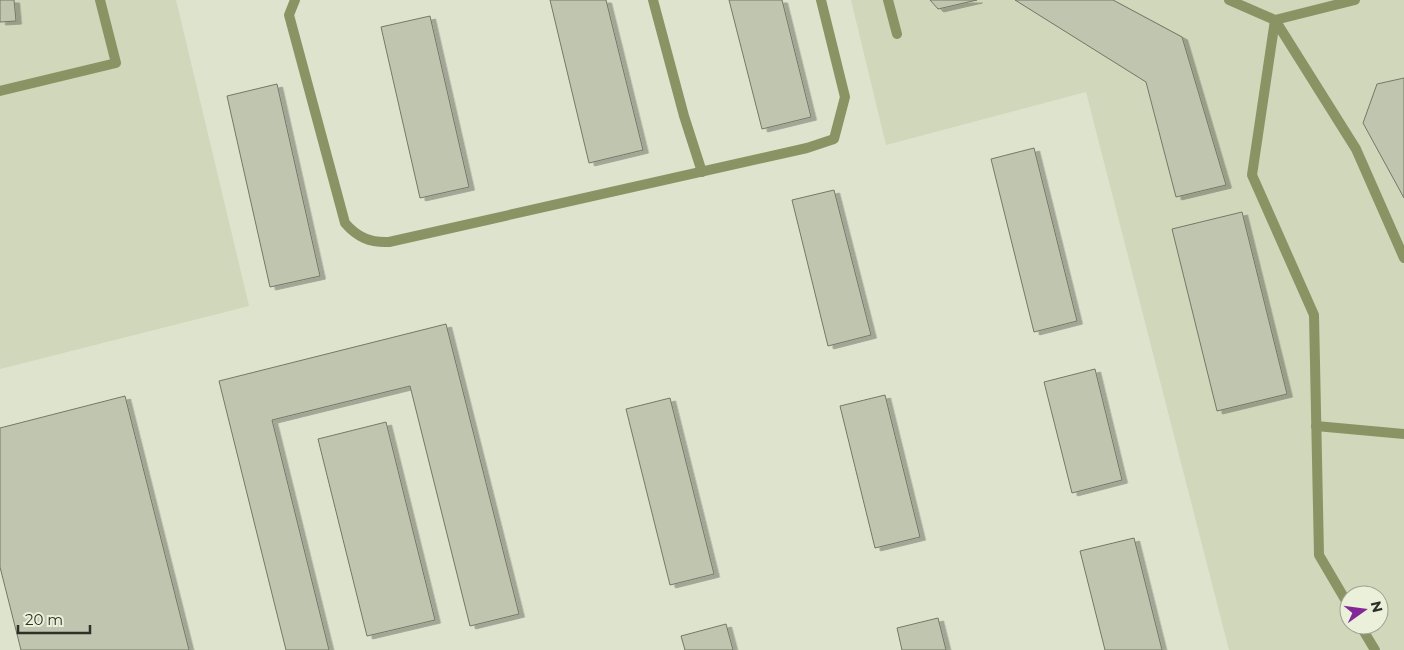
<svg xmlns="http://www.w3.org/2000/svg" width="1404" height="650" font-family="Montserrat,sans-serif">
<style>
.built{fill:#d0d7ba;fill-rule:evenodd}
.building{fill:#c0c5b0;stroke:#747965;filter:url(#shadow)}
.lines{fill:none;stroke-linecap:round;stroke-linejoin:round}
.service{stroke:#8a9364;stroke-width:10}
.pedestrian{stroke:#8a9364;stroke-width:10}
.minor{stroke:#8a9364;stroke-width:10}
</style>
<defs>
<filter id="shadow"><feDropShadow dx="5.5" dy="3" stdDeviation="0" flood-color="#0004"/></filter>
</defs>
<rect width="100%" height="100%" fill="#dee3cd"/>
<!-- built -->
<g class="built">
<path d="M0 0H176L249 306 0 369Z"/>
<path d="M851 0H1404V650H1229L1086 92 886 145ZM1349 595H1379V625H1349Z"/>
</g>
<!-- building -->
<g class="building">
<path d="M0 0H14L16 21 0 22Z"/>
<path d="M550 0H606L643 150 589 163Z"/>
<path d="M729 0H782L811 117 762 129Z"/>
<path d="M930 0H977L938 9Z"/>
<path d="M1015 0H1113L1182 37 1226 185 1176 197 1146 82Z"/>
<path d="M430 16 469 187 420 198 381 27Z"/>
<path d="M1404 78V198L1363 123 1377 84Z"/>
<path d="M277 84 320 276 270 287 227 96Z"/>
<path d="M1034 148 1077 321 1034 332 991 159Z"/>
<path d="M834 190 871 335 828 346 792 200Z"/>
<path d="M1242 212 1287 394 1217 411 1172 229Z"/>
<path d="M446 324 519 614 470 626 410 386 272 420 329 650H286L219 381Z"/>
<path d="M1095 369 1122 480 1072 493 1044 382Z"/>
<path d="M885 395 920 537 875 548 840 406Z"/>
<path d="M125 396 189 650H21L0 567V428Z"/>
<path d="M670 398 714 574 670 585 626 409Z"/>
<path d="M386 422 435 620 367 636 318 439Z"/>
<path d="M1134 538 1162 650H1105L1080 551Z"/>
<path d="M938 618 946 650H902L897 628Z"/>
<path d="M726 624 733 650H685L681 636Z"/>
</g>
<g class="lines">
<!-- service -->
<path class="service" d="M0 91 116 63 100 0"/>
<!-- pedestrian -->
<g class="pedestrian">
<path d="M1229 0 1275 20 1355 0"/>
<path d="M1275 20 1252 175 1314 315 1319 555 1349 606"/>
<path d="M1275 20 1356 149 1404 258"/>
<path d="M1316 426 1404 434"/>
<path d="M1360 625 1375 650"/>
</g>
<!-- minor -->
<g class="minor">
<path d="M295 0 289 15 345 223C357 237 370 243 389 242L807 148 834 139 845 97 821 0"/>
<path d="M653 0 684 116 702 172"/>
<path d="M888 0 897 34"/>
</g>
</g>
<!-- north arrow -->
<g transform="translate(1364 610) rotate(76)"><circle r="24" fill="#ebf0da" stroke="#9fa393"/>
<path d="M0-4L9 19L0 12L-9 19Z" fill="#822997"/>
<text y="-8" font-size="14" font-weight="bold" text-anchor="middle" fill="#2e3028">N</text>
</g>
<!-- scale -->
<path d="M18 625v8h72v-8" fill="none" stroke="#2e3028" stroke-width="2.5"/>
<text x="25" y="625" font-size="15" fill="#2e3028" stroke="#ebf0da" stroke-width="4" paint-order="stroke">20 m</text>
</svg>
